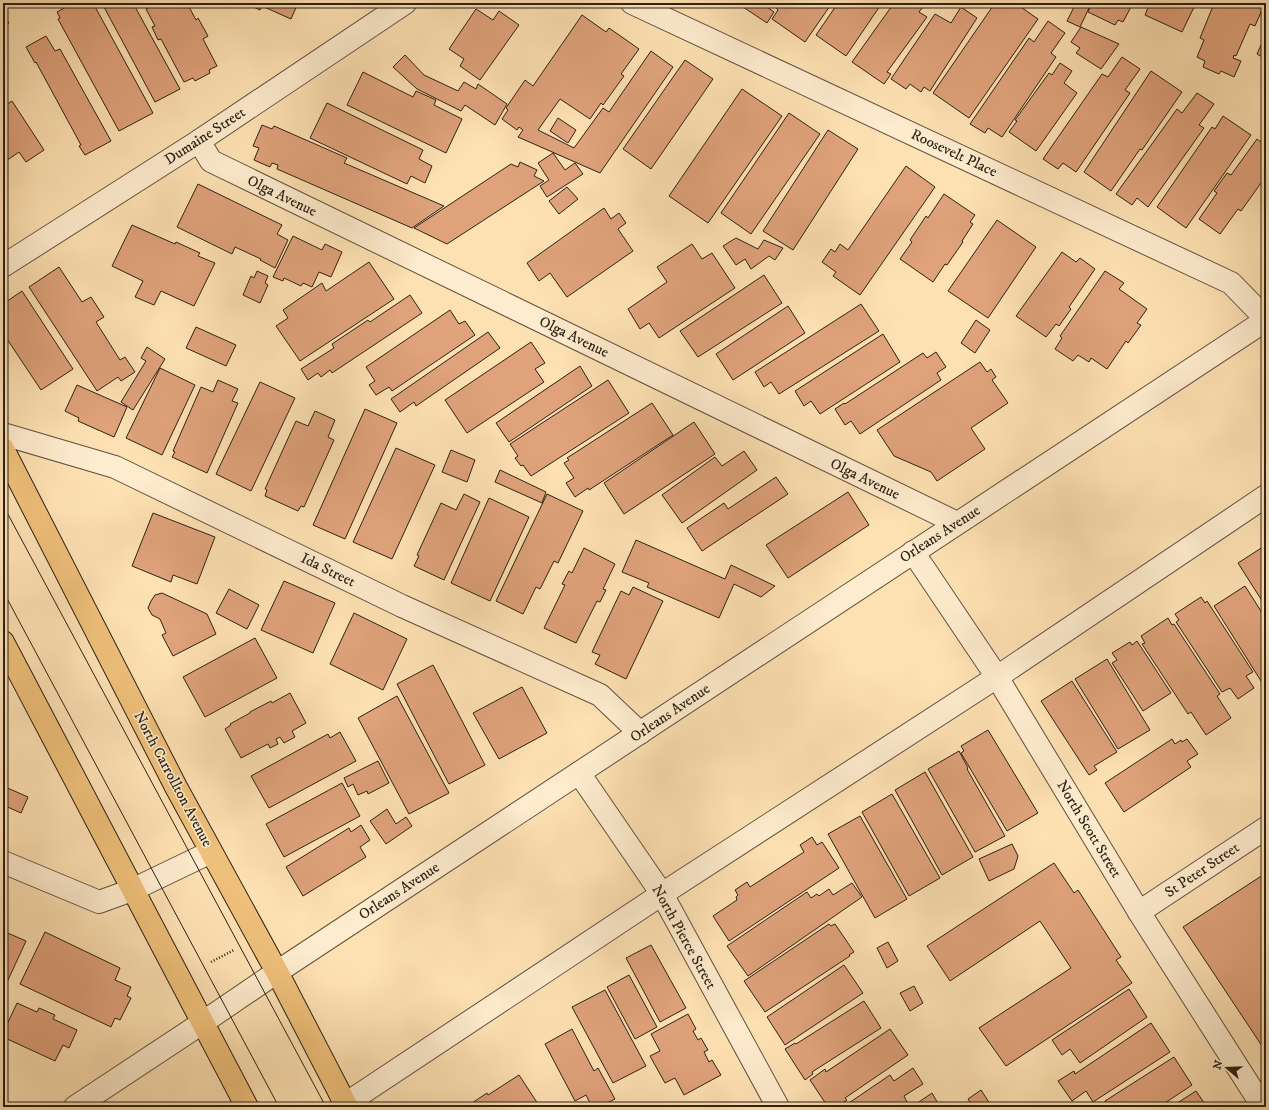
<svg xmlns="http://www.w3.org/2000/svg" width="1269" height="1110" font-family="'IM FELL DW Pica',serif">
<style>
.building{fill:#dfa27b;stroke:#2c2115}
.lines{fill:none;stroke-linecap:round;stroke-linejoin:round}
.minor-casing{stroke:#60513c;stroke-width:24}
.major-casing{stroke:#2c2115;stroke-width:24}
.path{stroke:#2c2115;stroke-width:2.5;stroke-dasharray:1 2;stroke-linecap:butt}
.minor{stroke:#feecce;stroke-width:22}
.major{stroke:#efc07a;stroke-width:22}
.tram{stroke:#2c2115;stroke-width:1}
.labels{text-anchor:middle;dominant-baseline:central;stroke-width:3;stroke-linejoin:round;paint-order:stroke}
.street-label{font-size:15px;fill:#2c2115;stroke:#feecce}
</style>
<rect width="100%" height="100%" fill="#fee1b3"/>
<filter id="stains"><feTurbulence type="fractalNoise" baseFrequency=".005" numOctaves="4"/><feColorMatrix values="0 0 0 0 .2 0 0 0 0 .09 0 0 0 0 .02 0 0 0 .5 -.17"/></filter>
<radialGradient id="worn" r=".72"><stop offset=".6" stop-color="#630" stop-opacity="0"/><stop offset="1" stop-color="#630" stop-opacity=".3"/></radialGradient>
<!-- building -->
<g class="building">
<path d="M73 3H93L153 113 119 131 58 19 60 18 57 12Z"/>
<path d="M111 3H133L180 89 155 102 104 7Z"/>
<path d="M157 3H187L196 20 198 18 208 36 203 39 217 66 209 70 210 73 195 81 193 78 184 82 161 39 158 40 152 27 155 26 146 9Z"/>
<path d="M245 3H298L291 19 262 6 260 10Z"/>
<path d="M737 3H770L767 7 774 12 767 23Z"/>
<path d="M779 3H832L805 42 772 19 778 10 776 8Z"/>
<path d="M838 3H882L846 56 816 35Z"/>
<path d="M894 3H926L919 12 927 17 887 72 891 74 884 84 852 62Z"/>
<path d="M995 3H1015L1038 19 969 118 933 93Z"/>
<path d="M1053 3H1065L1063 8Z"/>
<path d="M1076 3 1091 4 1080 27 1067 21Z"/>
<path d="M1092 3H1138L1137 5 1133 3 1123 22 1118 20 1115 25 1088 12Z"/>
<path d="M1150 3H1196L1182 32 1145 15Z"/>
<path d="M1212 3H1265L1255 26 1250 24 1236 56 1234 55 1233 58 1241 61 1234 77 1221 71 1219 74 1203 67 1205 61 1197 57 1204 40 1200 38 1213 6 1211 5Z"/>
<path d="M961 7 977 18 930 91 924 87 921 92 910 84 906 89 891 79 935 14 951 23Z"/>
<path d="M476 9 493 20 499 11 519 25 480 80 460 66 464 59 449 49Z"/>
<path d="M3 14 9 23 3 27Z"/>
<path d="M582 15 606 32 609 28 639 49 621 74 624 76 603 105 601 103 590 119 560 99 538 130 574 148 603 108 609 112 651 51 673 67 600 173 518 137 523 130 519 127 517 130 502 119 508 110 506 108 525 80 533 86Z"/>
<path d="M1048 21 1065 33 1051 53 1056 57 1002 137 988 128 985 133 970 124 1029 38 1034 42Z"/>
<path d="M1081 27 1119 44 1101 69 1076 53 1080 48 1071 42Z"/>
<path d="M1266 34V59L1257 54Z"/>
<path d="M46 36 55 51 60 49 111 141 85 155 79 146 81 145 36 62 35 63 26 47Z"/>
<path d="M405 55 424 75 458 91 464 82 476 89 478 84 507 104 495 125 465 105 461 111 417 89 393 67Z"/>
<path d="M1122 57 1140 69 1125 90 1130 93 1076 172 1063 163 1058 169 1043 159 1102 74 1108 77Z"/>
<path d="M685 60 713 79 651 169 623 149Z"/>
<path d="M1060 63 1072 71 1064 83 1077 93 1036 151 1009 132 1017 121 1015 120 1049 73 1052 75Z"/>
<path d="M1151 71 1182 92 1142 150 1140 149 1111 191 1084 172Z"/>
<path d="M363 72 413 97 416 91 436 100 434 105 462 119 446 153 347 105Z"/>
<path d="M742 89 782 116 708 223 669 196Z"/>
<path d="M1197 93 1214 104 1199 125 1204 128 1148 207 1137 198 1132 205 1116 194 1177 109 1182 113Z"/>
<path d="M12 101 44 150 26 162 19 152 3 163 7 168 3 170V107Z"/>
<path d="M327 103 423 150 419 159 432 166 425 183 411 176 407 184 310 138Z"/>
<path d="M789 113 820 134 751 234 721 213Z"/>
<path d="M1223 116 1251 135 1186 228 1157 207 1212 127 1215 129Z"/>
<path d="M558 118 576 130 568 143 550 131Z"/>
<path d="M262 125 272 129 274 126 347 158 344 163 444 206 412 228 277 169 278 165 272 163 270 167 254 160 259 148 253 146Z"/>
<path d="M828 130 858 149 793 250 763 231Z"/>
<path d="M1257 139 1266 146V176L1241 211 1238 209 1220 234 1199 219 1217 193 1214 191 1227 173 1231 175Z"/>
<path d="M553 153 565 170 575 163 583 174 547 197 540 186 549 180 538 163Z"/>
<path d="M520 162 537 170 534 176 544 181 447 244 414 228 511 164 518 167Z"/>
<path d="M906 166 935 187 860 295 833 276 836 272 822 262 831 249 835 252 840 244 848 250Z"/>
<path d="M198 184 282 225 277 234 288 240 275 268 260 260 261 259 235 247 232 254 177 227Z"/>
<path d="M567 187 578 199 559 214 549 201Z"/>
<path d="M944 194 975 215 970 222 973 224 962 241 963 242 947 265 945 264 933 282 900 259 912 242 910 240 926 216 928 218Z"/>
<path d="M604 208 611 219 619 213 626 223 618 229 633 251 567 297 550 273 539 281 527 263Z"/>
<path d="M997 220 1036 247 988 318 948 291Z"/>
<path d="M132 225 175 244 176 242 200 253 198 256 215 263 194 306 161 291 154 305 135 297 143 281 112 266Z"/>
<path d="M293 236 322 250 325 244 342 252 331 277 319 272 312 287 303 283 301 286 284 278 283 281 273 277Z"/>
<path d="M736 238 758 249 764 240 783 248 775 260 769 256 751 269 745 259 736 265 723 246Z"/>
<path d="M692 244 702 259 712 253 735 288 659 338 649 323 640 329 628 309 667 282 657 267Z"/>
<path d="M1062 252 1076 262 1080 258 1095 269 1069 307 1071 309 1059 326 1056 324 1046 337 1016 316Z"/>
<path d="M369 262 394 299 300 361 276 326 288 318 283 310 322 283 326 291Z"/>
<path d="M59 267 82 302 91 297 104 317 96 322 120 360 125 357 135 372 121 381 118 377 97 391 29 287Z"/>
<path d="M257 271 268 276 265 283 268 285 260 303 243 295 251 276 254 278Z"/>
<path d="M1105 271 1124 283 1119 289 1147 309 1137 323 1141 325 1128 343 1126 341 1107 369 1091 358 1089 362 1078 355 1073 361 1055 349 1062 338 1060 336Z"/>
<path d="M764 275 782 303 698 357 680 331Z"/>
<path d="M22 291 73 369 41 390 3 333V304Z"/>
<path d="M410 295 422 313 332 373 330 370 321 377 318 373 308 380 301 369 334 348 332 344 368 320 370 322Z"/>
<path d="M861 304 879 331 779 394 771 382 764 387 755 372Z"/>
<path d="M788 306 805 333 733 380 716 354Z"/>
<path d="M450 310 459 324 465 321 475 335 392 391 389 387 376 395 369 385 375 381 366 367Z"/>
<path d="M976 320 990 330 975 353 961 343Z"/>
<path d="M196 327 236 345 226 366 186 348Z"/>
<path d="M488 332 500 348 416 406 414 402 400 412 391 399Z"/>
<path d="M883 334 900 362 820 414 811 401 804 406 795 391Z"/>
<path d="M531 342 545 363 535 369 544 382 467 433 445 400Z"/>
<path d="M147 347 165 359 133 410 121 402 146 361 141 358Z"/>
<path d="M936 352 946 367 937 373 941 380 860 434 851 421 845 425 835 409 844 403 845 404 923 353 927 358Z"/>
<path d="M980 362 987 372 991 369 996 377 992 380 1008 403 971 428 985 449 937 481 931 472 894 456 877 430Z"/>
<path d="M580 366 592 386 509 442 496 423Z"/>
<path d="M160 368 195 385 162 455 126 438Z"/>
<path d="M218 380 238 389 232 401 238 403 207 473 172 457 175 452 173 451 201 387 213 392Z"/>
<path d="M608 380 629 413 531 476 523 465 521 466 515 458 518 456 510 444Z"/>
<path d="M260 382 295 398 251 491 216 474Z"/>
<path d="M77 385 127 407 114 437 78 421 79 418 65 411Z"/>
<path d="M652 403 673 435 589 490 588 488 575 497 566 483 574 478 564 463 569 460 567 458Z"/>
<path d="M365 409 397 423 345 539 313 525Z"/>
<path d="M315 411 335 420 328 437 334 440 304 507 301 506 298 511 265 496 267 490 265 489 296 421 308 426Z"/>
<path d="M694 422 715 454 624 514 604 483Z"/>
<path d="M396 448 435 465 392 559 353 542Z"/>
<path d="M451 450 475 460 467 482 442 472Z"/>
<path d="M744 451 757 470 682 523 662 495 715 457 722 466Z"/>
<path d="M500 470 546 492 542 503 495 482Z"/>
<path d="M776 477 788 494 702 551 687 528 724 503 728 509Z"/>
<path d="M848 492 869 525 788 578 766 545Z"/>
<path d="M464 494 480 502 444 580 414 566 419 556 417 555 441 503 456 510Z"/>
<path d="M547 494 583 511 558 563 554 561 540 589 536 587 523 614 496 601Z"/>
<path d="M489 498 529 517 490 601 451 583Z"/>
<path d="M153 513 215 537 197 584 173 575 171 582 132 566Z"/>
<path d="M636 540 725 579 731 565 775 586 761 597 734 584 719 618 647 587 649 583 622 572Z"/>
<path d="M1266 545V607L1238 563Z"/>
<path d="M584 548 615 564 603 589 606 590 600 602 597 601 576 643 544 628 565 585 562 584 569 571 572 573Z"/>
<path d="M284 581 335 603 313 653 261 630Z"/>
<path d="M1245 586 1266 619V689L1214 606Z"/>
<path d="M633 587 663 601 626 679 595 664 600 655 592 652 621 591 629 595Z"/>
<path d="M229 589 259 605 247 629 216 613Z"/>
<path d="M162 593 207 614 216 634 173 656 162 635 166 633 160 619 152 615 148 608 151 601 155 595Z"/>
<path d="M1201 597 1205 603 1207 601 1253 672 1246 676 1254 688 1238 699 1230 688 1222 692 1176 622 1179 620 1175 614Z"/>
<path d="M354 613 407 639 383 690 330 664Z"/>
<path d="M1168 618 1172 625 1174 624 1220 694 1217 696 1231 718 1206 735 1191 712 1188 714 1142 644 1145 643 1141 636Z"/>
<path d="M255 638 277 678 205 717 183 677Z"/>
<path d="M1137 641 1171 693 1143 711 1112 663 1117 660 1112 653 1130 642 1132 645Z"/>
<path d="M1107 659 1150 730 1118 749 1075 679Z"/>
<path d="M433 665 485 765 449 784 397 684Z"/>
<path d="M1072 681 1117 752 1094 766 1097 770 1089 775 1041 701Z"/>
<path d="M522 687 547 733 499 759 473 713Z"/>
<path d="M290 693 306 723 292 731 295 737 284 743 280 737 276 739 278 744 270 748 268 744 241 758 225 729 231 725 230 724 250 713V712L271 701 272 703Z"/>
<path d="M397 696 449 793 409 814 358 718Z"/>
<path d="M988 730 1038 813 1007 831 961 753 964 751 961 746Z"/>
<path d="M340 732 356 761 269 808 251 776 328 734 330 738Z"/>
<path d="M1172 739 1175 744 1181 740 1182 742 1187 739 1198 754 1187 761 1191 767 1124 812 1105 783Z"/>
<path d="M959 751 968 768 967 769 1005 836 975 852 928 769Z"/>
<path d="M378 761 389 783 368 794 367 791 358 795 353 784 348 787 344 778Z"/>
<path d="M925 772 973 857 942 875 895 790Z"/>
<path d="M342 783 360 816 284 857 266 824Z"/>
<path d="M3 786 28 797 21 813 3 805Z"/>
<path d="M892 794 940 878 909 896 862 812Z"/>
<path d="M387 809 396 824 406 817 412 826 386 844 370 821Z"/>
<path d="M860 816 907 899 875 918 828 834Z"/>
<path d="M361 825 370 840 360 847 366 857 303 896 286 867 349 828 351 832Z"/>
<path d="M812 837 817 845 822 842 839 868 729 941 713 916 737 900 736 897 738 895 735 890 747 882 750 887 804 852 800 845Z"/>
<path d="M1012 844 1018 856 1014 869 989 881 979 859Z"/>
<path d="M1054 863 1074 893 1078 890 1121 957 1116 960 1132 983 1006 1066 979 1028 1071 968 1040 921 950 981 927 946Z"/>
<path d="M1266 873V1052L1183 927Z"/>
<path d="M852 883 862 897 748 976 727 946 807 892 811 898 817 894 819 896 829 889 833 895Z"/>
<path d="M829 924 831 926 835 924 854 952 849 955 850 956 765 1012 744 981Z"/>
<path d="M3 931 26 941 3 991Z"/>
<path d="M45 932 120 968 115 980 131 987 127 996 131 998 120 1020 115 1018 111 1027 20 984Z"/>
<path d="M888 942 898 961 887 968 877 948Z"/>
<path d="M651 945 686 1008 660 1022 626 958Z"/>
<path d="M844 965 863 993 785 1045 767 1017Z"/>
<path d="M629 975 657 1027 635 1039 607 987Z"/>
<path d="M914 986 923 1003 910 1011 900 993Z"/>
<path d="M1129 989 1147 1017 1080 1063 1070 1049 1062 1055 1052 1040Z"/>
<path d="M605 990 646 1066 613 1083 572 1007Z"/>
<path d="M864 1001 881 1028 812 1072 813 1074 805 1080 785 1049 795 1043 796 1044Z"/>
<path d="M17 1003 37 1012 39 1008 55 1015 53 1019 77 1030 69 1048 63 1045 55 1061 3 1037V1033Z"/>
<path d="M688 1014 696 1029 693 1031 698 1040 701 1038 708 1050 704 1052 709 1062 712 1060 721 1075 684 1095 675 1078 665 1083 650 1056 660 1051 651 1034Z"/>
<path d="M1151 1023 1170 1052 1093 1102 1086 1091 1072 1101 1058 1081 1074 1071 1075 1074Z"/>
<path d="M572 1029 594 1071 598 1068 615 1099 599 1107H592L586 1095 575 1101 545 1044Z"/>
<path d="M890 1029 908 1055 845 1098 847 1100 836 1107H828L810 1080 825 1069 826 1072Z"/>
<path d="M1174 1057 1192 1085 1159 1107H1099L1106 1103 1105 1101Z"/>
<path d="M913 1068 923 1084 904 1096 907 1102 899 1107H843L890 1075 894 1081Z"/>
<path d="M519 1075 540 1107H466L487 1093 488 1095Z"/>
<path d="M981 1090 992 1107H973L968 1099Z"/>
<path d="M1196 1091 1207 1107H1171Z"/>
<path d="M932 1093 940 1107H918L916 1104Z"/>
</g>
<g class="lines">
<defs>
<g id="minor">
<path d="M632 3 1231 283 1266 319"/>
<path d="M199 141 211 161 957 523"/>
<path d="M3 266 199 141 405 3"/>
<path d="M3 434 115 467 402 606 600 695 640 733"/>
<path d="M913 552 997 677 1139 912 1263 1107"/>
<path d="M579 773 662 894 778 1107"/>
<path d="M3 862 99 902 132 890 211 852"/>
<path d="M1139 912 1266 828"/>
<path d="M75 1107 202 1023 277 972 1266 320"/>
<path d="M341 1107 662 894 997 677 1266 496"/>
</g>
<g id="major">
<path d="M3 449 176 787 277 972 347 1107"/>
<path d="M3 642 247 1107"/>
</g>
</defs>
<!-- minor casing -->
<use href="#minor" class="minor-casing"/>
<!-- major casing -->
<use href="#major" class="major-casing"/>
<!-- path -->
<path class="path" d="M211 962 234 950"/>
<!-- minor -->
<use href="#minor" class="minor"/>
<!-- major -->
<use href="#major" class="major"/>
<!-- tram -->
<g class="tram">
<path d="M3 505 326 1107"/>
<path d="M3 591 279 1107"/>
</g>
</g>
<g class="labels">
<!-- street labels -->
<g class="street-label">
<text transform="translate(205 136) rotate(-33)">Dumaine Street</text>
<text transform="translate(954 153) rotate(25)">Roosevelt Place</text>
<text transform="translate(282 196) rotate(26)">Olga Avenue</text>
<text transform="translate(574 337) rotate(26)">Olga Avenue</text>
<text transform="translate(865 479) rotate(26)">Olga Avenue</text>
<text transform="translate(940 534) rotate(-33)">Orleans Avenue</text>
<text transform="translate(328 570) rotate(26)">Ida Street</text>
<text transform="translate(670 713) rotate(-34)">Orleans Avenue</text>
<text transform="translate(173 779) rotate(62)">North Carrollton Avenue</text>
<text transform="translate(1089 829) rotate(59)">North Scott Street</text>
<text transform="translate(1202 870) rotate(-34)">St Peter Street</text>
<text transform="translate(399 891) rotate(-33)">Orleans Avenue</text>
<text transform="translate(684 937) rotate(61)">North Pierce Street</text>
</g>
</g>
<!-- margin -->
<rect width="1269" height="1110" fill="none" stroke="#fee1b3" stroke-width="16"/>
<rect x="4" y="4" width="1261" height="1102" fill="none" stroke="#2c2115" stroke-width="2"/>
<rect x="8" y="8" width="1253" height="1094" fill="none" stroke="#2c2115"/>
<!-- north arrow -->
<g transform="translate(1227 1068) rotate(289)" stroke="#feecce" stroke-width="3" paint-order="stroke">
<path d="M0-3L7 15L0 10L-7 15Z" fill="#2c2115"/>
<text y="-6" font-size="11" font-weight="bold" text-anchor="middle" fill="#2c2115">N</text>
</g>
<rect width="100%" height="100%" filter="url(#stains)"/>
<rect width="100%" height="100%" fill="url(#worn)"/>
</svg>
